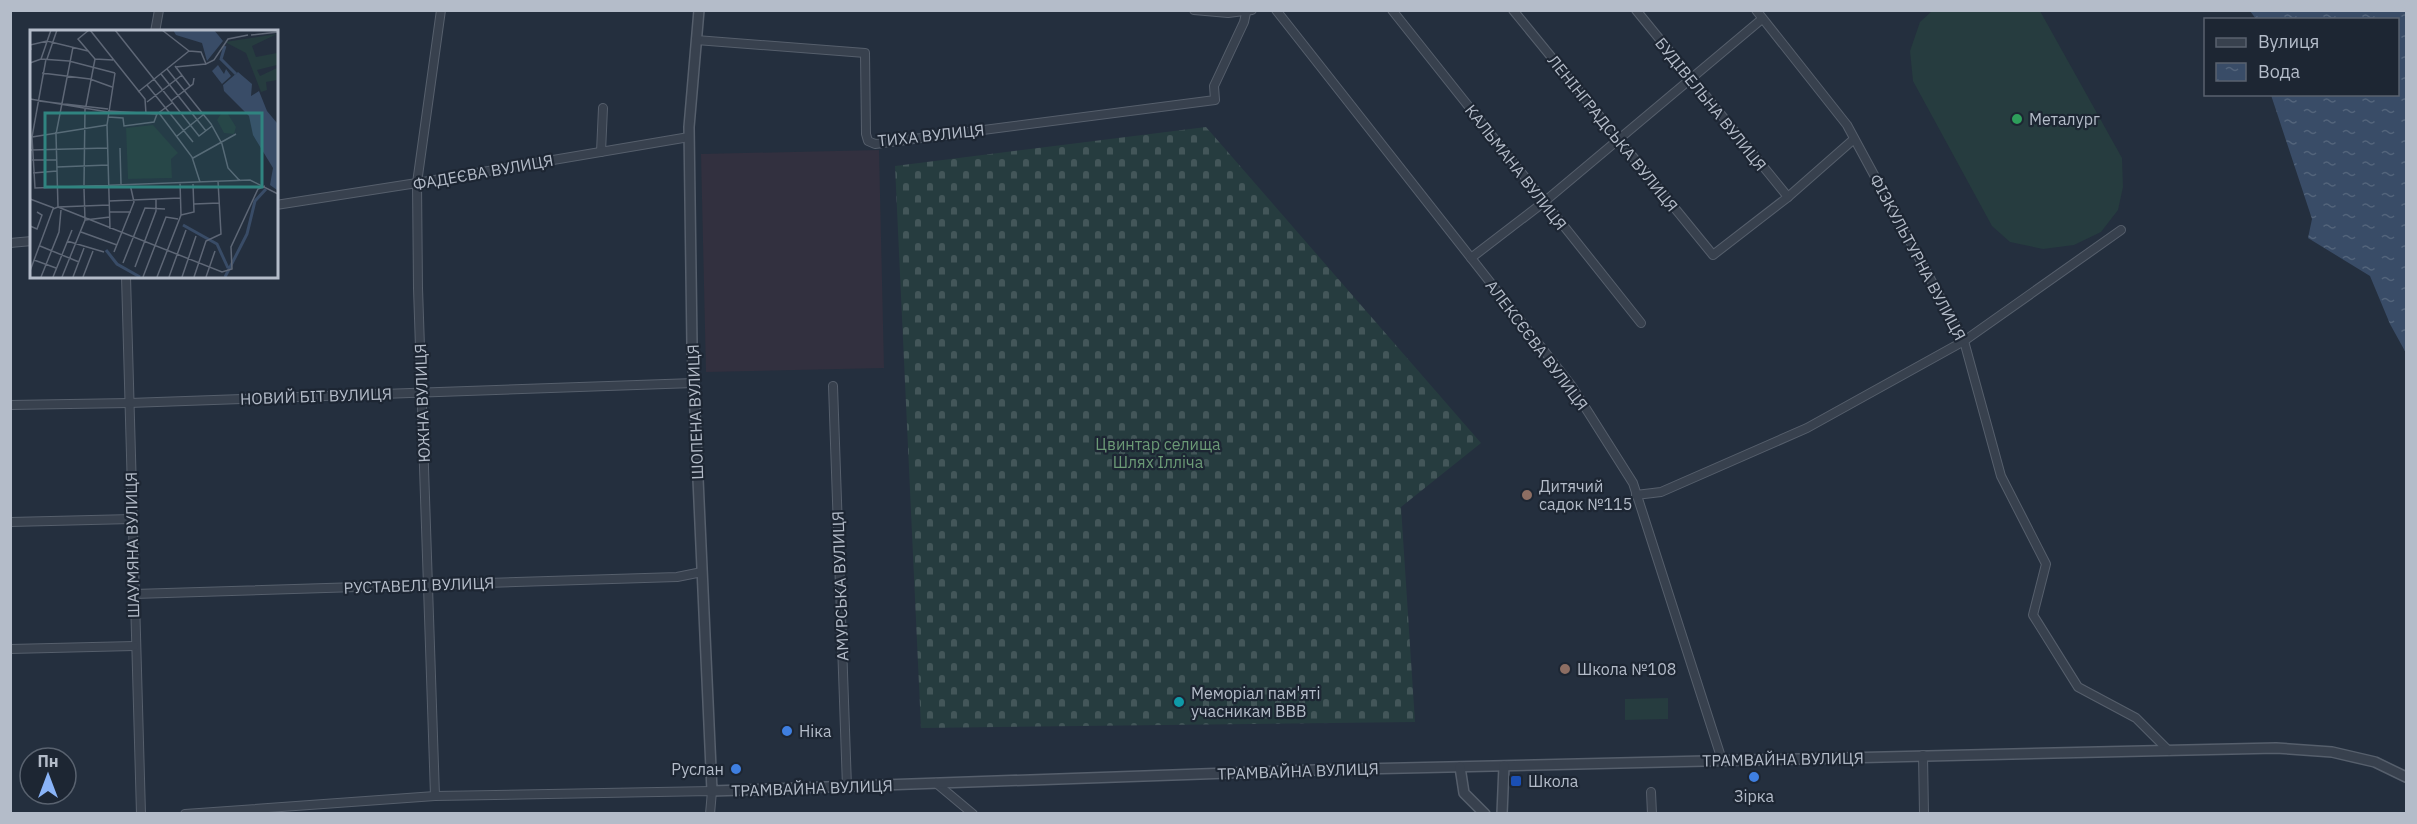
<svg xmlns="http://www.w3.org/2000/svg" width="2417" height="824" font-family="'IBM Plex Sans',sans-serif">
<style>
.medical{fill:#32303f}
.cemetery{fill:url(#cemetery-stones)}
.pitch{fill:#263c3f}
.water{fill:url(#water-ripples)}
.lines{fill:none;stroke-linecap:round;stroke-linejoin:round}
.minor-casing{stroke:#565f6c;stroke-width:10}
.tertiary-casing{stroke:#565f6c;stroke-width:12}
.minor{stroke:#38414e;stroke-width:8}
.tertiary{stroke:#38414e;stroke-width:9}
.leisure-dot{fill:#2e9e5b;stroke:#1d2633;stroke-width:2}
.education-dot{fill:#8d6e63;stroke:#1d2633;stroke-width:2}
.culture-dot{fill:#0f9aa8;stroke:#1d2633;stroke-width:2}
.shop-dot{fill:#3f7fe0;stroke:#1d2633;stroke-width:2}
.transit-dot{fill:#1a4fb4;stroke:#1d2633;stroke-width:2}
.labels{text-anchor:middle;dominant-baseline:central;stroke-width:4.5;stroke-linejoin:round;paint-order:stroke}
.street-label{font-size:16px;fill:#b4bcc9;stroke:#1d2633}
.poi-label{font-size:16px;fill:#b4bcc9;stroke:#1d2633;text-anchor:start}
.park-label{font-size:16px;fill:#6b9a76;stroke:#1d2633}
.inset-river{fill:none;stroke:#394c67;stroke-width:3}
.inset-road{fill:none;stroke:#5e6776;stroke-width:1.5}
.view{fill:#308480;fill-opacity:0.15;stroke:#308480;stroke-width:3}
.inset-edge{fill:none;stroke:#b4bcc9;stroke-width:3}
</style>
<defs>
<pattern id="cemetery-stones" width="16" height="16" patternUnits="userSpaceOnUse" patternTransform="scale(1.5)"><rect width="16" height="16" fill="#263c3f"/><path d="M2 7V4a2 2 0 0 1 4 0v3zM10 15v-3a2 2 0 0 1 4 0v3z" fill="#435659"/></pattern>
<pattern id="water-ripples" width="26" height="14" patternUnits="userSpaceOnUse" patternTransform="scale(1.5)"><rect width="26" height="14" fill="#394c67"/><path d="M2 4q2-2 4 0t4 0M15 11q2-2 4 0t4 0" fill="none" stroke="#53647b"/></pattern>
</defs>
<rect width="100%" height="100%" fill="#242f3e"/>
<!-- medical -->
<path class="medical" d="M879 150 884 368 706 372 701 154Z"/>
<!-- cemetery -->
<path class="cemetery" d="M1206 127 1481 443 1401 507 1415 722 921 728 895 166Z"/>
<!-- pitch -->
<g class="pitch">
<path d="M1932 11H2040L2122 158 2123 187 2118 210 2101 232 2074 245 2043 249 2010 242 1992 226 1913 81 1910 51 1920 22Z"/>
<path d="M1668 698V719L1625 720V699Z"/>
</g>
<!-- water -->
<path class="water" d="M2250 11H2406V353L2390 324 2370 276 2308 238 2312 219 2271 95 2398 94V20L2256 19Z"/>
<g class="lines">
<defs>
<g id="minor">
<path d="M1194 10 1228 13 1252 10"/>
<path d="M1276 10 1571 385 1633 483 1722 760"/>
<path d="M1392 10 1641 323"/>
<path d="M1513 10 1713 255 1788 197 1854 139"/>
<path d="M1636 10 1788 197"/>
<path d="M1756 10 1847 125 1964 341 2001 476 2046 564 2033 615 2078 687 2136 718 2169 751"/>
<path d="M155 32 159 10"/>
<path d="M696 40 865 53 866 134 868 141 875 144 1215 100 1214 86 1244 22 1246 13"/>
<path d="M601 152 603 108"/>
<path d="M276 205 417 183 689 137"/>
<path d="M10 243 32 241"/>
<path d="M1471 258 1544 202 1762 19"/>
<path d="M126 276 141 814"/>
<path d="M833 386 847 787"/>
<path d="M10 405 129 403 694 383"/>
<path d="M1636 495 1661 492 1807 428 1964 341 2121 230"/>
<path d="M10 522 132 519"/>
<path d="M134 594 677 577 702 572"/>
<path d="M10 649 134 646"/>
<path d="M1923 755 1924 814"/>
<path d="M936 783 973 814"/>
<path d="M1651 792 1652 814"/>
<path d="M435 796 418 288 417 183 441 10"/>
<path d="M185 814 435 796 712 791 710 814"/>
</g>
<g id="tertiary">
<path d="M699 10 689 127 692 345 712 791 1315 770 2276 748 2332 752 2375 762 2406 777"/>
<path d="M1460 767 1464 793 1485 814"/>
<path d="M1502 814 1504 766"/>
</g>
</defs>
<!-- minor casing -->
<use href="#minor" class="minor-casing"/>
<!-- tertiary casing -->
<use href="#tertiary" class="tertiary-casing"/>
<!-- minor -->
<use href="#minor" class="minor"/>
<!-- tertiary -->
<use href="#tertiary" class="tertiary"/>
</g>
<!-- markers -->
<circle class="leisure-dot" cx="2017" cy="119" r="6"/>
<g class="education-dot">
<circle cx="1527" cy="495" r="6"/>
<circle cx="1565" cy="669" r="6"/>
</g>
<circle class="culture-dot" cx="1179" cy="702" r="6"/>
<g class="shop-dot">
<circle cx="787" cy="731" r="6"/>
<circle cx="736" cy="769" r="6"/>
<circle cx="1754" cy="777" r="6"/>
</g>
<rect class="transit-dot" x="1510" y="775" width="12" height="12" rx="3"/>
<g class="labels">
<!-- street labels -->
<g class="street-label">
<text transform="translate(1711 104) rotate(51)">БУДІВЕЛЬНА ВУЛИЦЯ</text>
<text transform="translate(1613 133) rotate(51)">ЛЕНІНГРАДСЬКА ВУЛИЦЯ</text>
<text transform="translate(931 135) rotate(-6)">ТИХА ВУЛИЦЯ</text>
<text transform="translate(1516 167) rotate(52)">КАЛЬМАНА ВУЛИЦЯ</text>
<text transform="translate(483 172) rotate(-10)">ФАДЕЄВА ВУЛИЦЯ</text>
<text transform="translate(1918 257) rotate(62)">ФIЗКУЛЬТУРНА ВУЛИЦЯ</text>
<text transform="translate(1537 345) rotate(53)">АЛЕКСЄЄВА ВУЛИЦЯ</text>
<text transform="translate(316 396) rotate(-2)">НОВИЙ БІТ ВУЛИЦЯ</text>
<text transform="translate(422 403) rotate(-92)">ЮЖНА ВУЛИЦЯ</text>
<text transform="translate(695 412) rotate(-92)">ШОПЕНА ВУЛИЦЯ</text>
<text transform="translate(132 545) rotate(-91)">ШАУМЯНА ВУЛИЦЯ</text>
<text transform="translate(419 585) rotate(-2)">РУСТАВЕЛІ ВУЛИЦЯ</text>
<text transform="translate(840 586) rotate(-92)">АМУРСЬКА ВУЛИЦЯ</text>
<text transform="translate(1783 759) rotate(-1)">ТРАМВАЙНА ВУЛИЦЯ</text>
<text transform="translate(1298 771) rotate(-2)">ТРАМВАЙНА ВУЛИЦЯ</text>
<text transform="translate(812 788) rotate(-2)">ТРАМВАЙНА ВУЛИЦЯ</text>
</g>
<!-- poi labels -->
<g class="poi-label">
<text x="2029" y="119">Металург</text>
<text x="1539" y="486">Дитячий<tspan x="1539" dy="18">садок №115</tspan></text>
<text x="1577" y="669">Школа №108</text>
<text x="1191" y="693">Меморіал пам'яті<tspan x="1191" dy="18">учасникам ВВВ</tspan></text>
<text x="799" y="731">Ніка</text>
<text x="724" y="769" text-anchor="end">Руслан</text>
<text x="1528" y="781">Школа</text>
<text x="1754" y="796" text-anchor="middle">Зірка</text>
</g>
<!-- park labels -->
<g class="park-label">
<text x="1158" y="444">Цвинтар селища<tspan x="1158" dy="18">Шлях Ілліча</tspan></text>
</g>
</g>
<!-- overview -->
<g transform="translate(30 30)">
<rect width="248" height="248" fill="#242f3e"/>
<path d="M247 4 222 16 226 27 247 23V35L227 40 230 46 247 38V50L236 52 237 60 231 62 216 23 195 12Z" fill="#263c3f"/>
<path d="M123 95 148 123 141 129 142 148 98 149 96 98Z" fill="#263c3f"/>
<path d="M192 82 198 84 206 97 204 104 194 103 187 90Z" fill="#263c3f"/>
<path d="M143 0H184L193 11 177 31 172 13 146 5ZM188 35 194 44 196 39 201 46 192 54 182 41ZM208 42 222 54 221 66 229 61 237 81 247 93V160L240 155 243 138 223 105 219 86 194 61 193 55Z" fill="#394c67"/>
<path class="inset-river" d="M195 16 191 29 206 44M153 195 187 214 198 238M76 220 87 234 110 247M195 247 217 204 225 171 236 159"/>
<path class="inset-road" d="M59 0 48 9 65 29 83 30M60 0 115 69 116 84M85 0 169 106 182 96M132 0 159 21M221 5 248 2M1 20 0 15 17 11 58 21M159 21 171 22 176 34 184 30 198 9 218 5M11 29 21 0M16 29 2 107 5 158 220 150 248 164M17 29 27 0M0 33 11 29 39 31 85 43M145 36 160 56M145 37 176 34M137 39 181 94 192 114 198 138 210 151M12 43 60 49 82 57M131 44 176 101M117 55 163 112M108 62 159 21M0 69 78 82M9 71 78 79M141 71 163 54 164 48M117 72 152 45M56 76 65 29M78 81 127 84 142 73M129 83 162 127 170 152M78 87 93 88 94 96 124 92 127 84M147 106 173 85M2 107 77 95M90 118 91 154M1 120 77 118M163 128 206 104M2 130H27M27 137 78 135M3 143 27 141M54 155 55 79M0 169 24 178M79 171 150 168M164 174 189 173M28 177 192 242 202 239 201 217 228 159 235 156M28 177 79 175M79 182H101M151 185 164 182 163 154M55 190 80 187M0 196 7 199 12 185 7 182M80 199 77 95 85 43M51 202 87 215M37 211 74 222M10 216 49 232M84 222 104 172 100 154M4 230 26 238M93 233 115 178 135 179M105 237 126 181V169M0 241 23 179 28 177 26 104 43 17M11 247 29 202 31 180M23 247 42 200M32 247 55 190 54 159M43 247 54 218M53 247 63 221M113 247 136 187 148 189M127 247 151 185 150 152M139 247 156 200M152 247 166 206M164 247 176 211 191 204 188 151M176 247 185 221"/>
<path class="view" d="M15 83H232V157H15Z"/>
<rect width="248" height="248" class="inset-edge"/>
</g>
<!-- border -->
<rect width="2417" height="824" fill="none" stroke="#b4bcc9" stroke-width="24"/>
<!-- legend -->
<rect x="2204" y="18" width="195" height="78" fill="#1d2633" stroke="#59626f" stroke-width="1.5"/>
<rect x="2216" y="38" width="30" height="9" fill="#38414e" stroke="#59626f" stroke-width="1.5"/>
<text x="2258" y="48" font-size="18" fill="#b4bcc9">Вулиця</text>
<rect x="2216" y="63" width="30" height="18" fill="url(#water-ripples)" stroke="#59626f" stroke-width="1.5"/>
<text x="2258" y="78" font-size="18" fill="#b4bcc9">Вода</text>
<!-- north arrow -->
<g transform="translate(48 776)"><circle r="28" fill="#1d2633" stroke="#59626f" stroke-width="1.5"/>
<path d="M0-4.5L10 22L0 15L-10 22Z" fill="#8ab4f8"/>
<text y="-9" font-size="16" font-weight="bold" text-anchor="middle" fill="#b4bcc9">Пн</text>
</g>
</svg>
